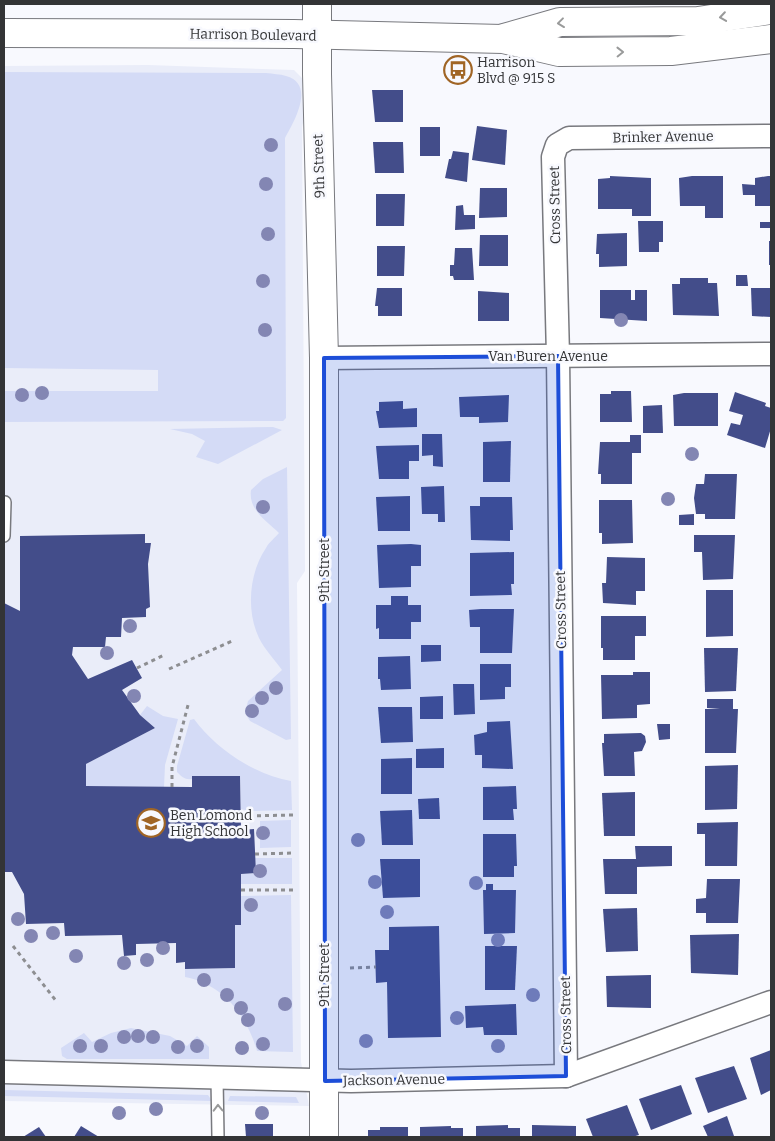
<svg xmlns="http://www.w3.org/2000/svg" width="775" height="1141" font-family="Bitter,serif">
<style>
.built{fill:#eaedf9}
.green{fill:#d4dbf6}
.building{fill:#434d8a}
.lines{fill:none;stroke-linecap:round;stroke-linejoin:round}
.lane-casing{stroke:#78797e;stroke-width:14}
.street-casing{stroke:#78797e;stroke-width:25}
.secondary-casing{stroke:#78797e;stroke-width:30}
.path{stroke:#8d8e91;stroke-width:3;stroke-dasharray:4 4;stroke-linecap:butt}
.lane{stroke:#fff;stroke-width:11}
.street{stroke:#fff;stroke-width:22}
.secondary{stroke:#fff;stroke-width:28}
.tree{fill:#8386b3}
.oneway{stroke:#999a9a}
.marked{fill:#1d4ed8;fill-opacity:0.2;stroke:#1d4ed8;stroke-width:4;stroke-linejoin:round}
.labels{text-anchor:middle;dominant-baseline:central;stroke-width:5;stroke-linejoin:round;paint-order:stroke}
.street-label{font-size:14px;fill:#333436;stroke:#f8f9fe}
.poi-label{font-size:14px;fill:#333436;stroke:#f8f9fe;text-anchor:start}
</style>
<rect width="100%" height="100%" fill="#f8f9fe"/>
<!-- built -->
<path class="built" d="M148 65 294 70 307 83 308 103 302 127 305 571 297 583 301 1062 309 1106 4 1101V66Z"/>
<!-- green -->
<g class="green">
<path d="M4 72 266 73C273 74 280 74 286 76 316 84 294 122 285 138L286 418 283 421 4 422V391H158V370L4 368Z"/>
<path d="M273 427 282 430 218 464 196 457 205 441 192 434 170 429Z"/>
<path d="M287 467 291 739 286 740 250 721 245 713 248 701 282 670C275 660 265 650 259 638 246 611 249 573 266 548 269 542 275 538 279 533 267 521 248 510 251 490L263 479Z"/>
<path d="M147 706 163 716 178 719 165 765 164 787 86 786V764L155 728 140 715Z"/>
<path d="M194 719C216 749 255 775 291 781L292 810 249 811 241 809 240 776H192V779C185 780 182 777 177 772V766L190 720Z"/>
<path d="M291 820V847L260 848V821Z"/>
<path d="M255 858H292V884H241V874L256 873Z"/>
<path d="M291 895 293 1052 257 1051C247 1016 223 984 185 977V969L235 968V925H241V896Z"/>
<path d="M131 1028 170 1036 187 1046 197 1036 209 1047V1059H67L62 1056 61 1048 84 1033 92 1042 111 1033Z"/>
<path d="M4 1090 208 1095 212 1101 4 1096Z"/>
<path d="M230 1096 296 1097 299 1103 228 1101Z"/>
</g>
<!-- building -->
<g class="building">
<path d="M372 90H403V122H375Z"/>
<path d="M477 126 507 130 505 165 472 160Z"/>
<rect x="420" y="127" width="20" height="29"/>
<path d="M373 142H403L404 173H375Z"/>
<path d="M453 151 469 153 467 182 445 178 449 159H451Z"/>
<path d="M610 176 651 178V216H632V209H598V179L610 178Z"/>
<path d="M692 176H723V218H705V206H680L679 178Z"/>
<path d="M768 176H771V206H755V195H743L742 184 755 185V178Z"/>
<path d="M480 188H507V217L479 218Z"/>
<path d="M376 194H405L404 226H376Z"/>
<path d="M463 205 464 215H475V229L455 230 456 206Z"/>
<path d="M638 221H663V242H659V252H639Z"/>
<rect x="760" y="222" width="11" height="6"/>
<path d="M627 233V266L599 267V254H596L597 234Z"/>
<path d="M480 235H508V266H479Z"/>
<rect x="769" y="241" width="2" height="24"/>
<path d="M377 246H405L404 276H377Z"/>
<path d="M455 248H472L474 280H454L453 276H450V265H454Z"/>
<path d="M736 275H747L748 286H736Z"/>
<path d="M680 278H708V283H717L719 316 673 315 672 284H680Z"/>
<path d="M377 288H402V316H378V306H375Z"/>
<path d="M751 288H771V317L752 316Z"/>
<path d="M600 290H631V300H635V290H647V321L600 318Z"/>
<path d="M478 291 509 293V321H478Z"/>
<path d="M611 391H631L632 422H600V394H611Z"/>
<path d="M735 392 766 403 765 406 771 408V428L765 448 727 435 731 423 740 425 743 415 729 411Z"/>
<path d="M684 393H718V426H674L673 395Z"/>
<path d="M509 395 508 422 479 423V417H460L459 397Z"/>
<path d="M403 401V409L417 408V427L379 428 376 411H379V402Z"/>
<path d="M662 405 663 433H643V406Z"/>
<path d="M422 434H442L443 467 433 466V455L422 456Z"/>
<path d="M630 435H641V453H632V484H601V474H598L600 442H630Z"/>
<path d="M511 441 510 482H483V442Z"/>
<path d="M419 445V461H409V479H379L376 446Z"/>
<path d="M705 474H737L735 519H705V514H696L694 498 696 484H704Z"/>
<path d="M444 486 445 522H438V514H422L421 487Z"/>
<path d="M410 496V531H378L376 497Z"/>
<path d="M480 497H512L513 530H510V541L471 540 470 506H480Z"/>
<path d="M599 500H632L633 543 602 544V533H599Z"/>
<path d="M694 514V525H679V515Z"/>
<path d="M145 534V543H151L148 564 150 607 146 609V617L122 618 121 637H106L105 647H73L72 655 88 679 132 660 142 678 122 690 140 715 155 728 86 764V786L192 787V776H240L241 830 254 829 256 873 241 874V925H235V968L185 969V962L176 963V943L136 944V955L124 956 122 935 65 936 64 923 26 924 24 894 12 872H4V603L20 611V536Z"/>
<path d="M694 535H735L733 579 703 580 702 552H694Z"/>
<path d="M411 544 421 545V566H411V587L379 588 377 545Z"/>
<path d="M514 552V584H511L512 595 470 596V553Z"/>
<path d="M607 557 645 558V591H636V605L603 603 602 583H606Z"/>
<path d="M706 590H733V636L706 637Z"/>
<path d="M391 596H408V605H421V622H411V639H379V628L376 629V605H391Z"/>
<path d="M481 609H514L512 653H480V627H470L469 610Z"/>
<path d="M601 616H646V636H635V660H603V648H601Z"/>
<path d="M421 645H441V661L421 662Z"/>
<path d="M704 648H738L736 691 705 692Z"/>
<path d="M410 656 411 689 381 690 380 679H378V657Z"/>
<path d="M480 664H511V687H505V699L480 700Z"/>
<path d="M633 672H650V704L637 705V718L602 719 601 675H633Z"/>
<path d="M453 684H474L475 714 454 715Z"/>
<path d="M443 696V719H420V697Z"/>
<path d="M707 699H733V709H738L736 753H705V709H720L707 708Z"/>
<path d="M378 707H412L413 742 381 743Z"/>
<path d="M510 721 513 769 482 768V755H475L474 735 487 732V722Z"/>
<path d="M657 724H670V739L659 740Z"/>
<path d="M641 733 645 736 646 742 642 751 634 752 635 776H604L602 743H604V734Z"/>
<path d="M444 748V768H416V749Z"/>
<path d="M412 758V794H381V759Z"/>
<path d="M738 765 737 809 705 810V766Z"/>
<path d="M516 786 517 809H513L514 820H483V787Z"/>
<path d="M635 792V836H604L602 793Z"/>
<path d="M439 798 440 819H419L418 799Z"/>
<path d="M412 810 413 845H382L380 811Z"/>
<path d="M738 822 737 866H705V834H697V823Z"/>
<path d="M483 834H516L517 866H514V877H483Z"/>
<path d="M635 846H672V866L637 867V894H605L603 859H636Z"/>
<path d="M380 859H420V897L383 898Z"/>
<path d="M707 879H740L738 923H706V913H696V899L706 898Z"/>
<path d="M486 884H493V890H516L515 933 484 934 483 890H486Z"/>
<path d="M637 908 638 951 606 952 603 909Z"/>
<path d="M439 926 441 1037 388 1038 387 982 376 983 375 950H389V927Z"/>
<path d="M739 934 738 975 691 973 690 935Z"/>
<path d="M485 946H517L515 990H485Z"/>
<path d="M651 975V1008L607 1007 606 976Z"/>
<path d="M516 1004 517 1035H484L483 1027 466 1028 465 1006Z"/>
<path d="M771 1050V1090L761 1095 750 1058Z"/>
<path d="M734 1066 747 1099 708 1113 695 1078Z"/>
<path d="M681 1085 692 1114 651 1130 639 1099Z"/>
<path d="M627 1105 639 1135 632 1137H593L586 1119Z"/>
<path d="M727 1116 734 1136 708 1137 703 1126Z"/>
<path d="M245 1124H273V1137H246Z"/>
<path d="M508 1125V1128H520V1137H476V1126Z"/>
<path d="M532 1125 576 1126V1137H532Z"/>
<path d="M81 1126 99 1137H74Z"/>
<path d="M451 1126V1128H463V1137H420V1127Z"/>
<path d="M39 1127 46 1137H23Z"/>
<path d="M380 1127H408V1137H368V1130H380Z"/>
</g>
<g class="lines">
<defs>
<g id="lane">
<path d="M4 536 5 502"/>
<path d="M217 1078 218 1137"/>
</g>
<g id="street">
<path d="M324 358 771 354"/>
<path d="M4 1072 351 1081 566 1076 771 1002"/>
<path d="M566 1076 558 356 553 157 557 145 569 138 771 136"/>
</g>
<g id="secondary">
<path d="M317 4V74L324 358V1137"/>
<path d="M4 33 294 34 503 39 559 52 671 51 771 39"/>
<path d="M504 38 560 22 698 21 771 10"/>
</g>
</defs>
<!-- lane casing -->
<use href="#lane" class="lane-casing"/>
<!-- street casing -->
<use href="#street" class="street-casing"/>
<!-- secondary casing -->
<use href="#secondary" class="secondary-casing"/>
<!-- path -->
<g class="path">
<path d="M137 668 164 655"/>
<path d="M169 669 232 641"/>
<path d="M172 787V767L188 705"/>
<path d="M241 816 295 815"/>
<path d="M255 854 295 853"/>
<path d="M241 890H295"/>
<path d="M13 946 57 1002"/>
<path d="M350 968 376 967"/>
</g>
<!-- lane -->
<use href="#lane" class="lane"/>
<!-- street -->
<use href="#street" class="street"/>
<!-- secondary -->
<use href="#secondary" class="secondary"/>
</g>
<!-- trees -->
<g class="tree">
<circle cx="271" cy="145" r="7"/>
<circle cx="266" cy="184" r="7"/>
<circle cx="268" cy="234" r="7"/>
<circle cx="263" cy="281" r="7"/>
<circle cx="621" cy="320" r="7"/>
<circle cx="265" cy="330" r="7"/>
<circle cx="42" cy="393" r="7"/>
<circle cx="22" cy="395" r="7"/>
<circle cx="692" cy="454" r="7"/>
<circle cx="668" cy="499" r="7"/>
<circle cx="263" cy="507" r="7"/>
<circle cx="130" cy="626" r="7"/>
<circle cx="107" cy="653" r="7"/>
<circle cx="276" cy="688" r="7"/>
<circle cx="134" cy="696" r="7"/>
<circle cx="262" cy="698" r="7"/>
<circle cx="252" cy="711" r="7"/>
<circle cx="263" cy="833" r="7"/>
<circle cx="358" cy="840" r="7"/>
<circle cx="260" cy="871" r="7"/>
<circle cx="375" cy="882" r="7"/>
<circle cx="476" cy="883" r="7"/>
<circle cx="251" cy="905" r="7"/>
<circle cx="387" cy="912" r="7"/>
<circle cx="18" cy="919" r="7"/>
<circle cx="53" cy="933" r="7"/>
<circle cx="31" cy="936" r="7"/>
<circle cx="498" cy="940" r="7"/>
<circle cx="163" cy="948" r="7"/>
<circle cx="76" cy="956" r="7"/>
<circle cx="147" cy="960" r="7"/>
<circle cx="124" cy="963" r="7"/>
<circle cx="204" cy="980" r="7"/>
<circle cx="227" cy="995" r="7"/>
<circle cx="533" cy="995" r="7"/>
<circle cx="285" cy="1004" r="7"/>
<circle cx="241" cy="1008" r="7"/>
<circle cx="457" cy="1018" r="7"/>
<circle cx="248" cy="1020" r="7"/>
<circle cx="138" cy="1036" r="7"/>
<circle cx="124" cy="1037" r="7"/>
<circle cx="153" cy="1037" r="7"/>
<circle cx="366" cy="1041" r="7"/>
<circle cx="263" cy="1044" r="7"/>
<circle cx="80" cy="1046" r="7"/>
<circle cx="101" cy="1046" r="7"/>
<circle cx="197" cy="1046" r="7"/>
<circle cx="498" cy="1046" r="7"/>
<circle cx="178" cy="1047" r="7"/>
<circle cx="242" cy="1048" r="7"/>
<circle cx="156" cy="1109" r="7"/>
<circle cx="119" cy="1113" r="7"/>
<circle cx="262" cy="1113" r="7"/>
</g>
<!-- one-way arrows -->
<defs><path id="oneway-chevron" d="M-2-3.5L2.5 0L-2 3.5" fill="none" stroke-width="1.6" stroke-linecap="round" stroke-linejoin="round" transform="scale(1.25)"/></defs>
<g class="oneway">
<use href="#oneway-chevron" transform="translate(723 17) rotate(172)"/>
<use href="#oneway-chevron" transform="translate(561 23) rotate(173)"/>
<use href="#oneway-chevron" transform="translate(620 52) rotate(-1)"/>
<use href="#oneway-chevron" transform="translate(218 1108) rotate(-91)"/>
</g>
<!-- marked area -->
<path class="marked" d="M558 356 566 1076 325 1081 324 358Z"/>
<!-- icons -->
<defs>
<symbol id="bus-ring" viewBox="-11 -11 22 22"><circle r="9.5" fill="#f8f9fe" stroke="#a06525" stroke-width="1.5"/><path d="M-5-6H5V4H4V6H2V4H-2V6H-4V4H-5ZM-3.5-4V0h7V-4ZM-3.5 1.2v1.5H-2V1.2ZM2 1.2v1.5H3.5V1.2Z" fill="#a06525"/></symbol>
<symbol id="school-ring" viewBox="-11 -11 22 22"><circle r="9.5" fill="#f8f9fe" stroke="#a06525" stroke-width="1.5"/><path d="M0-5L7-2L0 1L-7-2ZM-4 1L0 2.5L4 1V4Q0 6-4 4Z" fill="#a06525"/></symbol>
</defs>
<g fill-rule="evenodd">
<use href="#bus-ring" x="442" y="54" width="32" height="32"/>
<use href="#school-ring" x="135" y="807" width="32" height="32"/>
</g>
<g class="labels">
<!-- street labels -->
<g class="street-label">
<text transform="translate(253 35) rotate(1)">Harrison Boulevard</text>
<text transform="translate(663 137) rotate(-1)">Brinker Avenue</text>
<text transform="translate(319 166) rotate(-92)">9th Street</text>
<text transform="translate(555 205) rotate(-91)">Cross Street</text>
<text x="548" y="356">Van Buren Avenue</text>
<text transform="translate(324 570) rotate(-90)">9th Street</text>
<text transform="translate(561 610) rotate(-91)">Cross Street</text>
<text transform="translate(324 975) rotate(-90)">9th Street</text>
<text transform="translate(566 1015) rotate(-91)">Cross Street</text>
<text transform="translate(394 1080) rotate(-1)">Jackson Avenue</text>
</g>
<!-- poi labels -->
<g class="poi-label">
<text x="477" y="62">Harrison<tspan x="477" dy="16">Blvd @ 915 S</tspan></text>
<text x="170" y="815">Ben Lomond<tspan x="170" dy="16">High School</tspan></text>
</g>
</g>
<!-- border -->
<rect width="775" height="1141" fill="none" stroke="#333436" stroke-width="10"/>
</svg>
